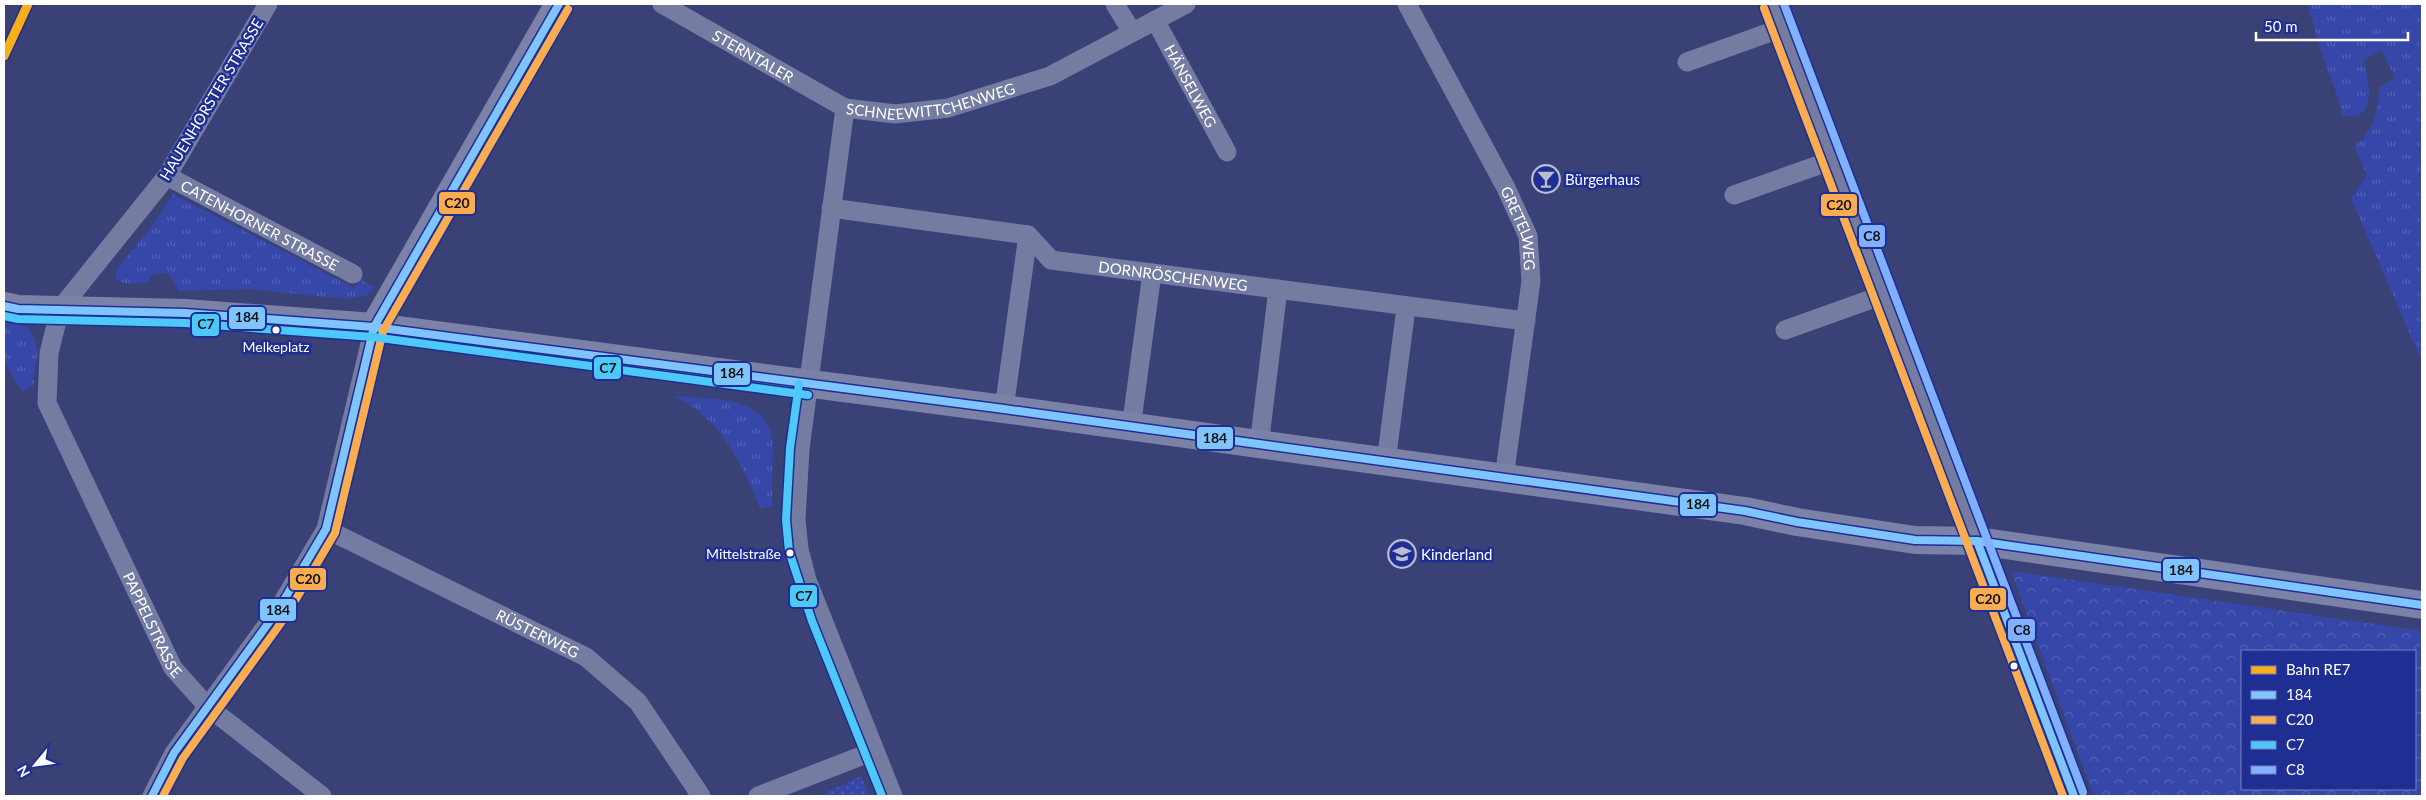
<svg xmlns="http://www.w3.org/2000/svg" width="2426" height="800" font-family="Lato,sans-serif">
<style>
.grass{fill:url(#grass-tufts)}
.forest{fill:url(#forest-crowns);fill-rule:evenodd}
.garden{fill:url(#garden-dots)}
.lines{fill:none;stroke-linecap:round;stroke-linejoin:round}
.street{stroke:#757ca2;stroke-width:19}
.secondary{stroke:#7c82a7;stroke-width:28}
.bus-1-casing{stroke:#1e2e92;stroke-width:11}
.bus-2-casing{stroke:#1e2e92;stroke-width:11}
.bus-3-casing{stroke:#1e2e92;stroke-width:11}
.bus-4-casing{stroke:#1e2e92;stroke-width:11}
.bus-1{stroke:#80c4ff;stroke-width:8}
.bus-2{stroke:#faac50;stroke-width:8}
.bus-3{stroke:#4dc9f9;stroke-width:8}
.bus-4{stroke:#80b0ff;stroke-width:8}
.rail-1-casing{stroke:#1e2e92;stroke-width:12}
.rail-1{stroke:#f9af1a;stroke-width:9}
.bus-dot{fill:#fff;stroke:#1e2e92;stroke-width:2}
.labels{text-anchor:middle;dominant-baseline:central;stroke-width:5;stroke-linejoin:round;paint-order:stroke}
.bus-label{font-size:14px;fill:#fff;stroke:#1e2e92}
.street-label{font-size:15px;fill:#fff;stroke:#1e2e92}
.poi-label{font-size:15px;fill:#fff;stroke:#1e2e92;text-anchor:start}
.line-badge{stroke:#1e2e92;stroke-width:2}
.pale-badge-label{font-size:14px;text-anchor:middle;font-weight:bold;fill:#111}
</style>
<defs>
<pattern id="grass-tufts" width="24" height="20" patternUnits="userSpaceOnUse" patternTransform="scale(1.25)"><rect width="24" height="20" fill="#3647a9"/><path d="M3 7l-1-3M5 7V3M7 7l1-3M15 17l-1-3M17 17v-4M19 17l1-3" fill="none" stroke="#5463b6"/></pattern>
<pattern id="forest-crowns" width="20" height="18" patternUnits="userSpaceOnUse" patternTransform="scale(1.25)"><rect width="20" height="18" fill="#3647a9"/><path d="M2 6a3 3 0 1 1 6 0M12 15a3 3 0 1 1 6 0" fill="none" stroke="#5463b6"/></pattern>
<pattern id="garden-dots" width="8" height="8" patternUnits="userSpaceOnUse" patternTransform="scale(1.25)"><rect width="8" height="8" fill="#3647a9"/><path d="M2 2h.1M6 6h.1" fill="none" stroke="#5463b6" stroke-width="1.8" stroke-linecap="round"/></pattern>
</defs>
<rect width="100%" height="100%" fill="#394177"/>
<!-- grass -->
<g class="grass">
<path d="M2308 4H2422V362L2351 198 2367 175 2354 146C2373 136 2379 106 2379 87L2395 78 2382 50 2364 60C2367 81 2381 121 2342 116L2339 101 2319 45Z"/>
<path d="M173 194 354 288 359 279 375 287 367 295 348 299 246 289 178 291 177 285 167 273 150 275V281C140 284 125 285 116 280L117 269 151 227Z"/>
<path d="M4 322 27 327C45 350 33 362 34 386L22 391 4 362Z"/>
<path d="M674 396C713 400 772 394 773 448 773 467 770 486 773 505L761 509C742 464 721 418 674 396Z"/>
</g>
<!-- forest -->
<path class="forest" d="M2011 571 2422 631V796H2094ZM2242 651H2415V789H2242Z"/>
<!-- garden -->
<path class="garden" d="M861 776 869 796H819Z"/>
<g class="lines">
<!-- street -->
<g class="street">
<path id="s1" d="M268 4 167 176 60 309 49 353 47 403 173 668 207 706 322 796"/>
<path id="s2" d="M662 4 845 108"/>
<path d="M1115 4 1132 32"/>
<path id="s3" d="M1407 4 1506 188 1528 236 1531 281 1504 478"/>
<path d="M1773 4 2074 796"/>
<path id="s4" d="M1155 20 1227 152"/>
<path d="M1687 62 1782 28"/>
<path id="s5" d="M167 176 353 274"/>
<path d="M1734 195 1833 160"/>
<path id="s6" d="M831 208 1028 235 1051 260 1526 321"/>
<path d="M1785 330 1883 295"/>
<path d="M1004 409 1028 235"/>
<path d="M1131 428 1152 273"/>
<path d="M1259 446 1278 289"/>
<path d="M1386 462 1406 308"/>
<path id="s7" d="M326 529 586 657 638 702 701 796"/>
<path d="M152 796 174 753 278 610 326 529 374 327"/>
<path d="M758 796 874 751"/>
<path id="s8" d="M893 796 807 580 799 549 796 520 800 449 845 108 895 114 948 108 1050 76 1186 4"/>
</g>
<!-- secondary -->
<g class="secondary">
<path d="M4 306 18 309 185 313 374 327 1004 409 1745 511 1797 522 1915 540 1977 541 2422 605"/>
<path d="M374 327 559 4"/>
</g>
<defs>
<g id="bus-1">
<path d="M4 306 18 309 185 313 374 327 1004 409 1745 511 1797 522 1915 540 1977 541 2422 605"/>
<path d="M1977 541 2074 796"/>
<path d="M152 796 174 753 278 610 326 529 374 327 559 4"/>
</g>
<g id="bus-2">
<path d="M1764 8 2063 796"/>
<path d="M163 796 183 758 286 616 335 533 383 331 568 9"/>
</g>
<g id="bus-3">
<path d="M4 316 18 319 185 323 373 337 808 395"/>
<path d="M799 384 790 448 786 520 789 551 812 621 882 796"/>
</g>
<path id="bus-4" d="M1784 4 2083 792"/>
</defs>
<!-- bus-1 casing -->
<use href="#bus-1" class="bus-1-casing"/>
<!-- bus-2 casing -->
<use href="#bus-2" class="bus-2-casing"/>
<!-- bus-3 casing -->
<use href="#bus-3" class="bus-3-casing"/>
<!-- bus-4 casing -->
<use href="#bus-4" class="bus-4-casing"/>
<!-- bus-1 -->
<use href="#bus-1" class="bus-1"/>
<!-- bus-2 -->
<use href="#bus-2" class="bus-2"/>
<!-- bus-3 -->
<use href="#bus-3" class="bus-3"/>
<!-- bus-4 -->
<use href="#bus-4" class="bus-4"/>
<defs>
<path id="rail-1" d="M4 56 28 4"/>
</defs>
<!-- rail-1 casing -->
<use href="#rail-1" class="rail-1-casing"/>
<!-- rail-1 -->
<use href="#rail-1" class="rail-1"/>
</g>
<!-- icons -->
<defs>
<symbol id="bar-ring" viewBox="-11 -11 22 22"><circle r="9.5" fill="#1e2e92" stroke="#babccf" stroke-width="1.5"/><path d="M-6-5H6L.8 .8V4.5H3.5V6h-7V4.5H-.8V.8Z" fill="#babccf"/></symbol>
<symbol id="school-ring" viewBox="-11 -11 22 22"><circle r="9.5" fill="#1e2e92" stroke="#babccf" stroke-width="1.5"/><path d="M0-5L7-2L0 1L-7-2ZM-4 1L0 2.5L4 1V4Q0 6-4 4Z" fill="#babccf"/></symbol>
</defs>
<g fill-rule="evenodd">
<use href="#bar-ring" x="1530" y="163" width="32" height="32"/>
<use href="#school-ring" x="1386" y="538" width="32" height="32"/>
</g>
<!-- markers -->
<g class="bus-dot">
<circle cx="276" cy="330" r="4.5"/>
<circle cx="790" cy="553" r="4.5"/>
<circle cx="2014" cy="666" r="4.5"/>
</g>
<g class="labels">
<!-- bus labels -->
<g class="bus-label">
<text x="276" y="346">Melkeplatz</text>
<text x="781" y="553" text-anchor="end">Mittelstraße</text>
</g>
<!-- street labels -->
<g class="street-label">
<text stroke="none"><textPath href="#s2" startOffset="105">STERNTALER</textPath></text>
<text stroke="none"><textPath href="#s4" startOffset="75">HÄNSELWEG</textPath></text>
<text transform="translate(211 99) rotate(-59)">HAUENHORSTER STRASSE</text>
<text stroke="none"><textPath href="#s8" startOffset="796">SCHNEEWITTCHENWEG</textPath></text>
<text stroke="none"><textPath href="#s5" startOffset="105">CATENHORNER STRASSE</textPath></text>
<text stroke="none"><textPath href="#s3" startOffset="252">GRETELWEG</textPath></text>
<text stroke="none"><textPath href="#s6" startOffset="356">DORNRÖSCHENWEG</textPath></text>
<text stroke="none"><textPath href="#s1" startOffset="711">PAPPELSTRASSE</textPath></text>
<text stroke="none"><textPath href="#s7" startOffset="236">RÜSTERWEG</textPath></text>
</g>
<!-- poi labels -->
<g class="poi-label">
<text x="1565" y="179">Bürgerhaus</text>
<text x="1421" y="554">Kinderland</text>
</g>
</g>
<g class="line-badge">
<rect x="438" y="191" width="38" height="24" rx="5" fill="#faac50"/>
<rect x="1820" y="193" width="38" height="24" rx="5" fill="#faac50"/>
<rect x="1858" y="224" width="28" height="24" rx="5" fill="#80b0ff"/>
<rect x="228" y="306" width="38" height="24" rx="5" fill="#80c4ff"/>
<rect x="191" y="313" width="29" height="24" rx="5" fill="#4dc9f9"/>
<rect x="593" y="356" width="29" height="24" rx="5" fill="#4dc9f9"/>
<rect x="713" y="362" width="38" height="24" rx="5" fill="#80c4ff"/>
<rect x="1196" y="426" width="38" height="24" rx="5" fill="#80c4ff"/>
<rect x="1679" y="493" width="38" height="24" rx="5" fill="#80c4ff"/>
<rect x="2162" y="558" width="38" height="24" rx="5" fill="#80c4ff"/>
<rect x="289" y="567" width="38" height="24" rx="5" fill="#faac50"/>
<rect x="789" y="584" width="29" height="24" rx="5" fill="#4dc9f9"/>
<rect x="1969" y="587" width="38" height="24" rx="5" fill="#faac50"/>
<rect x="259" y="598" width="38" height="24" rx="5" fill="#80c4ff"/>
<rect x="2007" y="618" width="29" height="24" rx="5" fill="#80b0ff"/>
</g>
<g class="pale-badge-label">
<text x="457" y="208">C20</text>
<text x="1839" y="210">C20</text>
<text x="1872" y="241">C8</text>
<text x="247" y="322">184</text>
<text x="206" y="329">C7</text>
<text x="608" y="373">C7</text>
<text x="732" y="378">184</text>
<text x="1215" y="443">184</text>
<text x="1698" y="509">184</text>
<text x="2181" y="575">184</text>
<text x="308" y="584">C20</text>
<text x="804" y="601">C7</text>
<text x="1988" y="604">C20</text>
<text x="278" y="615">184</text>
<text x="2022" y="635">C8</text>
</g>
<!-- border -->
<rect width="2426" height="800" fill="none" stroke="#ffffff" stroke-width="10"/>
<!-- legend -->
<rect x="2241" y="650" width="175" height="140" fill="#1e2e92" stroke="#7882be"/>
<rect x="2251" y="666" width="25" height="8" fill="#f9af1a" stroke="#7882be"/>
<text x="2286" y="675" font-size="15" fill="#ffffff">Bahn RE7</text>
<rect x="2251" y="691" width="25" height="8" fill="#80c4ff" stroke="#7882be"/>
<text x="2286" y="700" font-size="15" fill="#ffffff">184</text>
<rect x="2251" y="716" width="25" height="8" fill="#faac50" stroke="#7882be"/>
<text x="2286" y="725" font-size="15" fill="#ffffff">C20</text>
<rect x="2251" y="741" width="25" height="8" fill="#4dc9f9" stroke="#7882be"/>
<text x="2286" y="750" font-size="15" fill="#ffffff">C7</text>
<rect x="2251" y="766" width="25" height="8" fill="#80b0ff" stroke="#7882be"/>
<text x="2286" y="775" font-size="15" fill="#ffffff">C8</text>
<!-- north arrow -->
<g transform="translate(35 765) rotate(241)" stroke="#1e2e92" stroke-width="4" paint-order="stroke">
<path d="M0-4L9 19L0 12L-9 19Z" fill="#ffffff"/>
<text y="-8" font-size="14" font-weight="bold" text-anchor="middle" fill="#ffffff">N</text>
</g>
<!-- scale -->
<path d="M2256 32v8h152v-8" fill="none" stroke="#ffffff" stroke-width="2.5"/>
<text x="2264" y="32" font-size="15" fill="#ffffff" stroke="#1e2e92" stroke-width="4" paint-order="stroke">50 m</text>
</svg>
